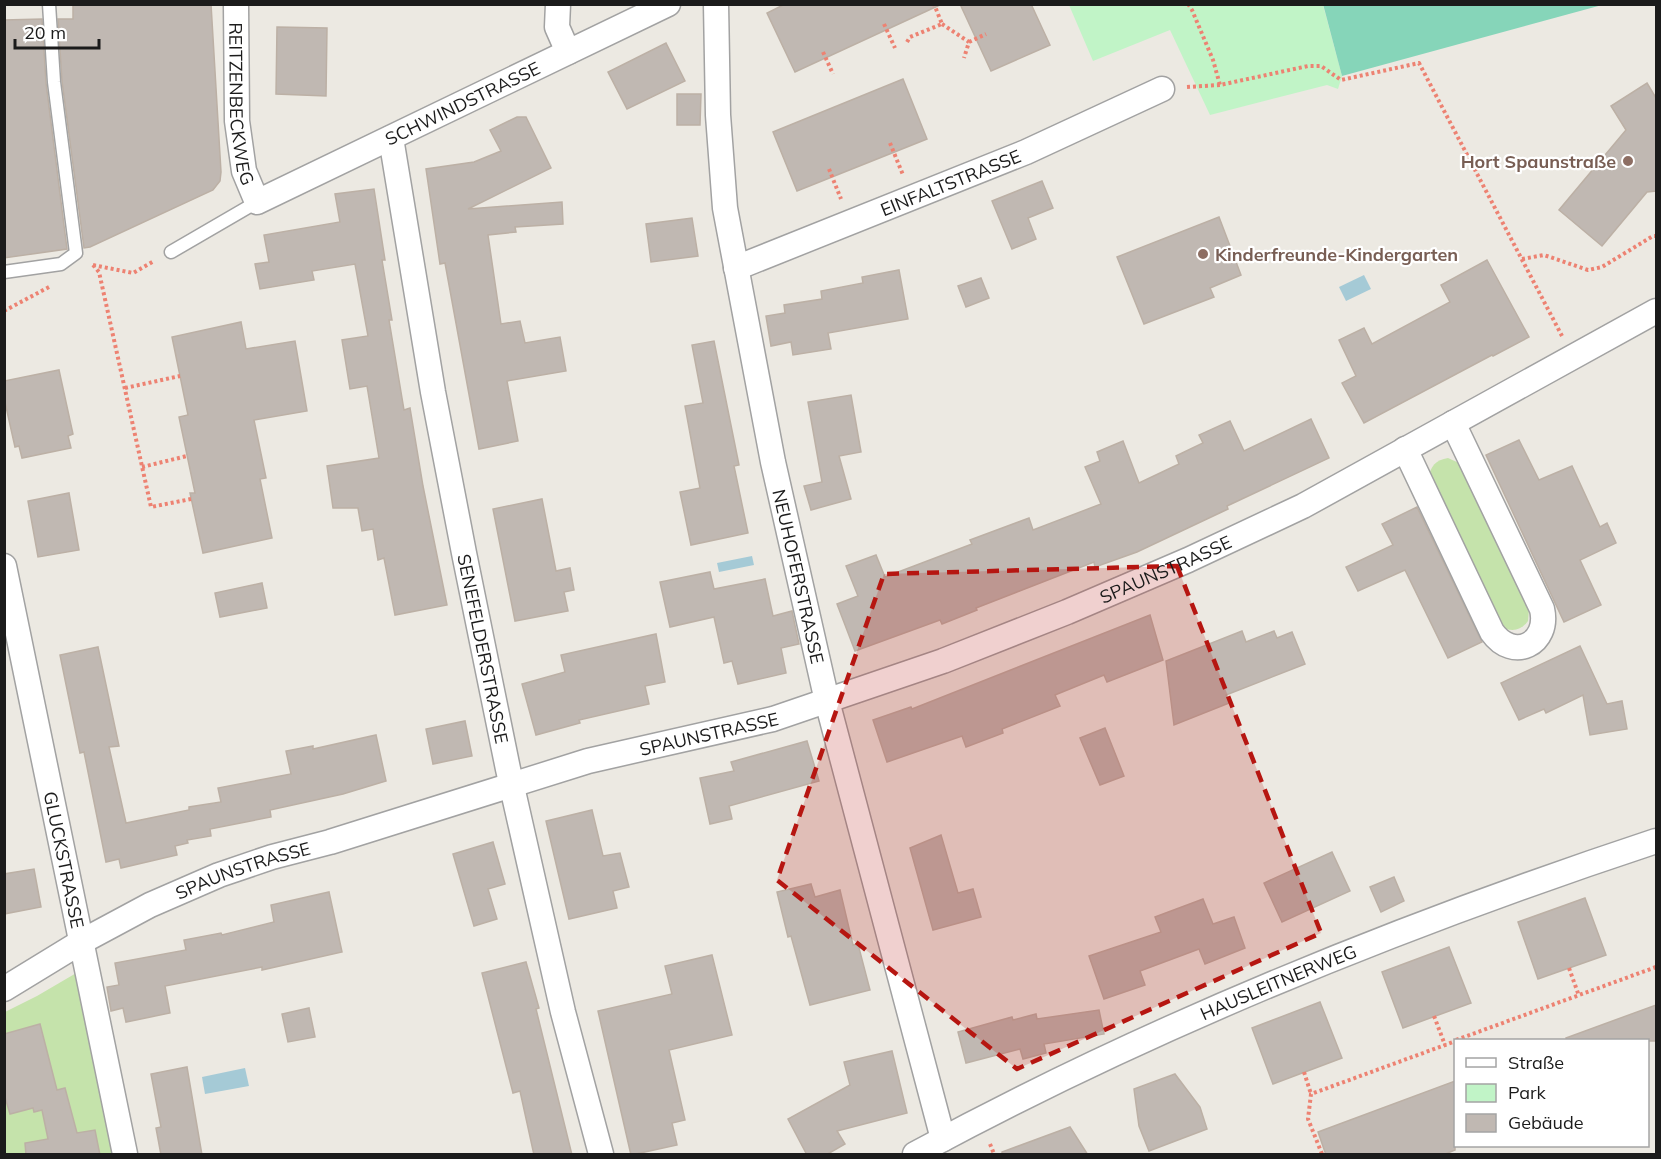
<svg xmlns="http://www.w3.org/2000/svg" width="1661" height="1159" font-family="Mulish,sans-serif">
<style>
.grass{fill:#c5e3ab}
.park{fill:#c1f4c7}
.pitch{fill:#86d5b9}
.water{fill:#a5cad6}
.building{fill:#c0b8b2;stroke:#bcb0a5;stroke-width:1.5}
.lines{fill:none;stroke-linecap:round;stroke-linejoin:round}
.lane-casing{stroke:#a2a2a2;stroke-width:15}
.street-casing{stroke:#a2a2a2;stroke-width:27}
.path{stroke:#ed8272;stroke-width:4;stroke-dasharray:3 3;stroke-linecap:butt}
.lane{stroke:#fff;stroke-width:12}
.street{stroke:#fff;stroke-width:24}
.marked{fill:#b61611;fill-opacity:0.2;stroke:#b61611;stroke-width:4.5;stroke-dasharray:12 8;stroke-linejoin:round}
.education-dot{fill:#8d6e63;stroke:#fff;stroke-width:2}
.labels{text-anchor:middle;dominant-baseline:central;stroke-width:4.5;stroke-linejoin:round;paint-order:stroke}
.street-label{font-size:18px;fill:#1b1b1b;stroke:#fff}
.education-label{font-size:18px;font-weight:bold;fill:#785e54;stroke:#fff;text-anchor:end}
</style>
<rect width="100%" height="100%" fill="#ece9e2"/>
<!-- grass -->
<g class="grass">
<path d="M1448 458 1459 463 1529 609 1528 621C1522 630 1513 632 1503 628L1429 478C1430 466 1436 460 1448 458Z"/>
<path d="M78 972 116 1154H5V1012L37 996Z"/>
</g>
<!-- park -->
<path class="park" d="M1069 5H1323L1342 76 1338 89 1327 85 1210 115 1170 30 1093 61Z"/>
<!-- pitch -->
<path class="pitch" d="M1323 4H1602V5L1342 76Z"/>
<!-- water -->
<g class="water">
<path d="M1364 275 1371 289 1346 301 1339 287Z"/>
<path d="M752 556 754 565 719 572 717 563Z"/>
<path d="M245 1068 249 1086 205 1094 202 1077Z"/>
</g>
<!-- building -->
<g class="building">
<path d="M73 4H211L221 172 220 181 213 190 90 247 84 248 62 81 58 19H73Z"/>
<path d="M785 4H942L795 72 767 13Z"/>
<path d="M960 4H1031L1050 45 991 71Z"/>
<path d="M42 19 46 83 67 249 4 258V20Z"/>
<path d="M277 27 327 28 326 96 276 94Z"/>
<path d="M666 43 685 81 627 109 608 72Z"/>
<path d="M903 79 927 139 797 191 773 132Z"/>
<path d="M1647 83 1656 98V191L1647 192 1602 246 1559 210 1626 130 1611 106Z"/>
<path d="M677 94H701L700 125H677Z"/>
<path d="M517 117H526L551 168 468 209 562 202 563 224 515 227 516 232 488 235 501 324 520 321 525 343 560 337 566 371 507 381 518 441 479 449 445 263 440 264 426 169 474 162 501 151 490 130Z"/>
<path d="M1042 181 1053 208 1028 218 1036 239 1012 249 992 201Z"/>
<path d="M374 189 385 260H382L392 320H389L404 410 410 408 423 486 447 605 395 615 384 558 378 560 373 529 362 531 358 508H333L327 466 379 458 367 386 350 389 342 340 368 336 355 264 312 271 314 280 260 289 255 264 269 262 264 235 340 222 335 194Z"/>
<path d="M1219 217 1241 275 1210 288 1214 297 1144 324 1117 257Z"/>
<path d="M692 218 698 256 651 262 646 224Z"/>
<path d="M1487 260 1529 337 1493 356 1492 355 1364 423 1342 383 1356 376 1339 340 1364 328 1372 344 1450 302 1441 285Z"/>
<path d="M899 270 908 319 828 333 831 349 793 355 791 342 771 346 766 316 785 313 784 305 822 299 821 291 863 283 862 277Z"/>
<path d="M981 278 989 298 966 307 958 286Z"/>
<path d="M241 322 246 349 295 341 307 411 254 420 266 478 260 479 272 538 203 553 190 493H195L179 417 188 415 172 337Z"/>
<path d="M714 341 739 465 734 466 748 533 691 545 680 492 700 488 685 406 703 403 692 345Z"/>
<path d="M59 370 73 434 68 436 71 448 22 458 19 446 15 447 4 398V381Z"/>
<path d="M851 395 861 452 839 456 851 499 811 510 804 486 822 482 808 402Z"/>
<path d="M1311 419 1329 458 1227 506 1228 509 1137 552 1095 567 1094 562 976 608 977 610 942 624 940 620 855 651 837 604 858 596 846 566 876 555 885 577 972 544 970 540 1029 518 1033 530 1101 504 1085 467 1100 461 1097 452 1123 441 1139 483 1179 464 1176 456 1203 443 1199 435 1230 421 1244 451Z"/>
<path d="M1519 440 1539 480 1572 466 1600 527 1607 523 1616 543 1580 560 1601 605 1564 622 1486 455Z"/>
<path d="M69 493 79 550 38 557 28 501Z"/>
<path d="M542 499 556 571 570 568 574 590 564 592 568 611 515 621 493 509Z"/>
<path d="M1417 507 1482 642 1448 658 1405 570 1358 591 1346 567 1393 545 1382 524Z"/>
<path d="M710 572 714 589 765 579 773 616 792 611 799 644 781 648 786 673 738 684 732 661 724 663 714 617 670 627 660 582Z"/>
<path d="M262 583 267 608 220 617 215 593Z"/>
<path d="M1150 615 1163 660 1107 682 1104 675 1055 695 1060 706 1002 729 1003 733 966 747 962 736 887 762 873 720 911 707 912 709Z"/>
<path d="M1242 631 1246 642 1274 631 1277 638 1292 632 1305 664 1226 695 1229 703 1174 725 1166 661Z"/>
<path d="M656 634 665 682 645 686 649 704 579 720 580 723 536 735 522 684 565 672 561 655Z"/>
<path d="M1580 646 1607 704 1622 701 1627 729 1590 735 1583 695 1546 713 1544 709 1519 720 1501 683Z"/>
<path d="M98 647 119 746 109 747 126 823 189 810V807L221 802 218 788 291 774 286 751 313 746V749L376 735 386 781 343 794 270 810 271 817 210 829 211 836 187 840 188 843 175 846 177 855 121 868 119 859 106 862 84 752 80 753 60 655Z"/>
<path d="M465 721 472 756 433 764 426 729Z"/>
<path d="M1105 728 1124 776 1100 785 1080 738Z"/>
<path d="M807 741 819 781 729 806 732 819 710 824 700 778 734 771 731 762Z"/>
<path d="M592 810 603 856 620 853 629 887 613 891 617 908 569 919 546 821Z"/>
<path d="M941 835 958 893 973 889 981 917 933 930 910 848Z"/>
<path d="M493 842 505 884 488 889 497 919 474 926 453 854Z"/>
<path d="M1332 852 1350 891 1282 922 1264 883Z"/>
<path d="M34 869 41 907 4 914V874Z"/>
<path d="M1394 877 1404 901 1381 912 1370 887Z"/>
<path d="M811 884 815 897 840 890 853 945 858 944 870 990 810 1005 791 936 788 937 777 892Z"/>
<path d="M329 892 342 952 262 970V967L165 986 170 1013 126 1022 123 1008 111 1011 107 987 119 985 115 963 186 950 184 940 221 933 222 935 274 922 271 905Z"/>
<path d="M1585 898 1606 955 1538 979 1518 922Z"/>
<path d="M1203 899 1213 924 1234 917 1245 948 1205 964 1199 949 1140 971 1145 985 1104 999 1089 956 1161 932 1155 917Z"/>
<path d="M1449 947 1471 1003 1403 1028 1382 972Z"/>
<path d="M712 955 732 1035 669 1050 685 1120 672 1123 677 1145 631 1155 598 1011 672 994 665 966Z"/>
<path d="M526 962 539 1008 536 1009 572 1155H534L520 1091 513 1093 482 973Z"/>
<path d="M1320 1002 1342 1058 1273 1084 1252 1028Z"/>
<path d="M1656 1005V1041H1567L1566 1038Z"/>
<path d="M309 1008 315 1037 288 1042 282 1014Z"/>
<path d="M1099 1010 1104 1034 1044 1044 1046 1053 1023 1059 1020 1049 966 1063 958 1032 1012 1017 1013 1020 1036 1014 1037 1019Z"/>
<path d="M40 1024 57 1090 65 1088 77 1133 95 1130 100 1155H26L25 1143 48 1139 42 1110 34 1112 33 1108 10 1114 4 1094V1034Z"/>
<path d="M892 1051 907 1113 837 1131 845 1144 826 1155H807L788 1119 850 1085 844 1062Z"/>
<path d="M187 1067 202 1155H161L156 1128 161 1127 151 1074Z"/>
<path d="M1175 1074 1200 1107 1207 1129 1149 1151 1139 1126 1134 1089Z"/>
<path d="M1455 1081V1150L1443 1155H1326L1318 1132Z"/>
<path d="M1070 1127 1088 1155H1002V1152Z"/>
</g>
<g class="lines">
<defs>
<g id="lane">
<path d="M171 252 257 202"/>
<path d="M4 272 61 264 76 253 54 82 49 4"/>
</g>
<g id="street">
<path id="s1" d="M236 4 237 121 244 171 257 202 668 4"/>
<path d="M558 4 557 27 568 52"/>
<path id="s2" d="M716 4 718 115 725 208 773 462 827 701 943 1139"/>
<path id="s3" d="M391 138 433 392 464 553 508 769 563 1012 601 1154"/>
<path id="s4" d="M736 268 1026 152 1162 89"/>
<path d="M1405 449 1492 632C1513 662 1550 644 1542 609L1453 423"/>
<path id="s5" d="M4 566 125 1154"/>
<path id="s6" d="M4 989 81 942 150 905 219 875 272 857 330 842 588 761 773 719 943 661 1067 612 1188 560 1303 506 1656 311"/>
<path id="s7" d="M915 1154C1151 1026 1402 925 1656 841"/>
</g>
</defs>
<!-- lane casing -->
<use href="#lane" class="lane-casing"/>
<!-- street casing -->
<use href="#street" class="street-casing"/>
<!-- path -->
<g class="path">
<path d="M1188 4 1192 10 1213 60 1220 85 1308 66H1321L1341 80 1419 63 1562 336"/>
<path d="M884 24 895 48"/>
<path d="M942 24 969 42 964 58"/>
<path d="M907 42 910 37 942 24 934 4"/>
<path d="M969 42 986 34"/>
<path d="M823 52 833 74"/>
<path d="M1187 87 1220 85"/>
<path d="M890 143 903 175"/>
<path d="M829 169 841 199"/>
<path d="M1522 259 1544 255 1588 270 1602 267 1653 236H1656"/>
<path d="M93 265 99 272 151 507 191 499"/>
<path d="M93 265 133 273 154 261"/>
<path d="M4 311 49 287"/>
<path d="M125 388 180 376"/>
<path d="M142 467 187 456"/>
<path d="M1569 968 1579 996"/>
<path d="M1434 1016 1445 1045"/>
<path d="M1456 1040 1656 967"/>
<path d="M1304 1072 1311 1094"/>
<path d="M990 1144 994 1154"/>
<path d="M1322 1154 1308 1119 1311 1094 1456 1041"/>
</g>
<!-- lane -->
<use href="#lane" class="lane"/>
<!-- street -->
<use href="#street" class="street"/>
</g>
<!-- marked area -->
<path class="marked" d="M1177 566 1321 933 1017 1069 777 880 884 574Z"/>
<!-- markers -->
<g class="education-dot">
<circle cx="1628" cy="161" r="6"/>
<circle cx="1203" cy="254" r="6"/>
</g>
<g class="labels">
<!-- street labels -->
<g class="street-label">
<text stroke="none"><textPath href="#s1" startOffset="429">SCHWINDSTRASSE</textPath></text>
<text stroke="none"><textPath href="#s1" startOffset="100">REITZENBECKWEG</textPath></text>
<text stroke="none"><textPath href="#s4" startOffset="231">EINFALTSTRASSE</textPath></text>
<text stroke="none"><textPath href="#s6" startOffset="1240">SPAUNSTRASSE</textPath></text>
<text stroke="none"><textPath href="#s2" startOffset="580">NEUHOFERSTRASSE</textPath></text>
<text stroke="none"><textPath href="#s3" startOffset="519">SENEFELDERSTRASSE</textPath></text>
<text stroke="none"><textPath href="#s6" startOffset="754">SPAUNSTRASSE</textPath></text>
<text stroke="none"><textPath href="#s5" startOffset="300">GLUCKSTRASSE</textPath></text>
<text stroke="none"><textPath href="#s6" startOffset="268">SPAUNSTRASSE</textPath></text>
<text stroke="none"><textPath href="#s7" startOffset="402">HAUSLEITNERWEG</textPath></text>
</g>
<!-- education labels -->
<g class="education-label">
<text x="1616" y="161">Hort Spaunstraße</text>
<text x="1215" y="254" text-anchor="start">Kinderfreunde-Kindergarten</text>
</g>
</g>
<!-- border -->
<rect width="1661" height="1159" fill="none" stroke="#1b1b1b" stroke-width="12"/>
<!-- legend -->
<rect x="1454" y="1039" width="195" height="108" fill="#ffffff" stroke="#a4a4a4" stroke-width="1.5"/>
<rect x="1466" y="1058" width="30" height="9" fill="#ffffff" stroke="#a4a4a4" stroke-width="1.5"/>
<text x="1508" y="1069" font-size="18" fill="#1b1b1b">Straße</text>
<rect x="1466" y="1084" width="30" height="18" fill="#c1f4c7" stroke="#a4a4a4" stroke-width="1.5"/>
<text x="1508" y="1099" font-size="18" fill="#1b1b1b">Park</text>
<rect x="1466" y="1114" width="30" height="18" fill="#c0b8b2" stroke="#a4a4a4" stroke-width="1.5"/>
<text x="1508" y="1129" font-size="18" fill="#1b1b1b">Gebäude</text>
<!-- scale -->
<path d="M15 39v9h84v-9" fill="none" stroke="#1b1b1b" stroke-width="3"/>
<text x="24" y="39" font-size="18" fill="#1b1b1b" stroke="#ffffff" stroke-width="4.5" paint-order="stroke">20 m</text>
</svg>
